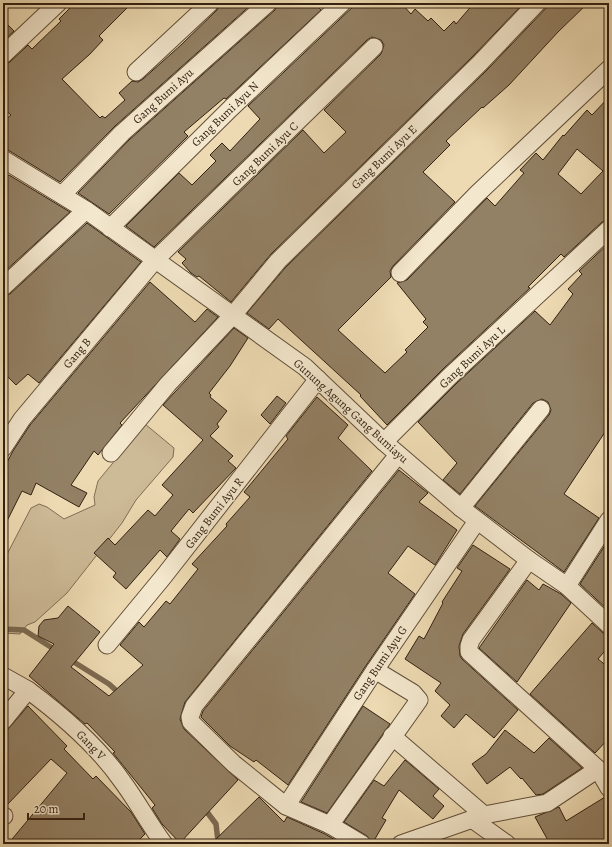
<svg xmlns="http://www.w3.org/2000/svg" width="612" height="847" font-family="Alegreya,serif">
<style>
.green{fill:#cdba97;stroke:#806d54}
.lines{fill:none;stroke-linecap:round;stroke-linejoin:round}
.stream{stroke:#7c6a51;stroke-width:5.5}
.building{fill:#938165;stroke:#322011;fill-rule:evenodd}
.minor-casing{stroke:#614e39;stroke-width:19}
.minor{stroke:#f3e7cd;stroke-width:17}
.labels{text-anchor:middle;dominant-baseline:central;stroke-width:3;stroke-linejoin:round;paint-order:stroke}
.street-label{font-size:12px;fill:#322011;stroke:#f3e7cd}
</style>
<rect width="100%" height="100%" fill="#eddab2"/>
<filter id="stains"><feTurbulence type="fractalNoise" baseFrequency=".005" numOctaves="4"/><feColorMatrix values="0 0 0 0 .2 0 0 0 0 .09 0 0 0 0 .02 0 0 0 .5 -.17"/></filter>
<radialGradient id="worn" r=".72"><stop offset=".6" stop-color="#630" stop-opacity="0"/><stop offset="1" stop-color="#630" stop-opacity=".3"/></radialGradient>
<!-- green -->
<path class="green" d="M145 424 174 448 173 457 136 500 122 523 67 593 35 622 27 625 20 634 3 633V562L31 508 39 504 47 507 64 519 95 505 94 497 98 481Z"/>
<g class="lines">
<!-- stream -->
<g class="stream">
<path d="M3 629 24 630 57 651"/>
<path d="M69 659 109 684 121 695"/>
<path d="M204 808 216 824 218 841 220 844"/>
</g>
</g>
<!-- building -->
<g class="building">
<path d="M75 3H132L99 36 103 40 90 54 62 79 100 118 102 116 105 118 125 100 119 93 132 81 138 82 143 79 181 45 217 10 220 3H253L115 126 60 182 8 150 3 149V122L11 115 3 108V65L10 62 28 45 32 49 61 21 59 19Z"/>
<path d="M278 3H315L321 10 226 99 224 98 184 132 188 136 109 214 78 193 129 140 275 10Z"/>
<path d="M357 3H401L411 14 415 9 428 21 431 18 444 31 454 21 456 24 474 3H520L522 5 473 56 271 254 231 302 199 276 197 277 191 273 182 263 186 259 178 252 303 130 324 153 346 132 324 110 381 54 384 45 381 40 372 37 367 40 154 247 126 226 179 173 192 185 216 161 210 155 222 143 230 151 260 119 248 106Z"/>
<path d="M551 3H588L558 32 509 85 483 108 482 107 446 141 450 145 423 172 455 202 393 266 390 271 391 277 338 330 385 373 407 352 405 350 428 327 423 322 426 319 397 283 407 280 487 198 495 206 524 173 520 170 536 153 543 160 563 135 564 136 587 110 592 115 609 97V219L602 222 564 257 561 254 528 287 530 288 443 369 387 425 360 396 361 395 278 319 269 329 247 313 285 268 487 70ZM577 149 603 171 581 194 558 174Z"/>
<path d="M3 20 14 31 3 41Z"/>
<path d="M9 175 70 212 3 273V181Z"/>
<path d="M87 223 141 262 39 383 28 374 16 385 3 372V297L10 294Z"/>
<path d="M609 243V426L564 494 599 518 564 572 475 506 549 415 551 410 548 402 542 399 533 403 460 494 443 480 457 463 418 422 457 383 535 311 550 325 573 294 568 289 582 274 579 271Z"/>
<path d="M150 282 195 322 207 309 218 317 120 423 122 425 98 455 94 451 71 485 87 493 79 507 36 483 31 495 22 491 3 529V470L13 451 30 425Z"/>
<path d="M234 328 248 338 230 366 209 393 211 395 210 397 227 411 217 424 219 427 210 436 233 456 228 461 236 468 193 513 189 509 171 531 180 539 167 557 160 550 126 589 113 577 116 573 94 553 108 538 115 545 148 510 155 516 173 495 162 485 203 440 163 405Z"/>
<path d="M277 396 286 403 270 424 261 415Z"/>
<path d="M317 397 348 425 338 438 372 471 185 702 180 719 184 729 238 780 180 843 162 824 152 808 155 805 113 753 115 752 87 723 85 724 29 676 54 644 38 636 39 626 44 620 58 618 68 606 100 632 71 667 109 696 143 665 120 645 139 622 144 627 166 601 170 604 198 569 192 564 227 526 226 524 250 497 244 492 288 439 286 436Z"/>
<path d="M399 470 428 493 419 502 457 530 435 565 408 546 388 573 415 594 365 667 288 785 256 760 254 762 230 746 201 717 203 711Z"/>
<path d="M609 539V611L580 584Z"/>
<path d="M473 545 510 569 463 634 459 646 460 656 462 659 518 710 494 738 466 714 454 728 441 716 450 705 435 691 441 683 405 659 419 636 424 639 443 603 442 602 462 571 457 568Z"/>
<path d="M527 580 539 590 543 584 561 594 571 603 517 682 479 648Z"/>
<path d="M592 623 603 633 609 635V646L598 659 609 668V738L595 753 530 694Z"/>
<path d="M28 706 67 746 64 749 93 779 96 776 131 812 145 834 135 844H8L67 773 51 759 6 806H3V735Z"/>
<path d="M363 706 390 724 327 813 301 802Z"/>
<path d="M505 730 534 753 549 738 582 768 543 794 536 795 522 778 521 779 510 767 487 784 472 764 486 754Z"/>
<path d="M405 760 439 789 433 796 444 806 433 819 399 790 382 818 386 820 372 844 367 836 344 822 374 780 384 786Z"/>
<path d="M259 797 284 822 287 817 325 834 342 844H211Z"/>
<path d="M605 797 609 798V844H550L535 817 559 807 566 821Z"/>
</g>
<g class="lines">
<defs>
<g id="minor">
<path d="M3 55 58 3"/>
<path d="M136 72 210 3"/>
<path d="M3 159 86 210 305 367 384 442 461 508 529 560 567 586 609 625"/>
<path d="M62 195 122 133 268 3"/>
<path d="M110 228 231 108 342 3"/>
<path d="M400 273 477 194 609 69"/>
<path d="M3 287 86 210"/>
<path d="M384 442 450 376 609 229"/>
<path d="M3 448 22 419 155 260 374 47"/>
<path d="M111 453 168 384 234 314 278 261 480 63 537 3"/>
<path d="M461 508 541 409"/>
<path d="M529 560 471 640 469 646V652L598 769 609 788"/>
<path d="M567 586 609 520"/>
<path d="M107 645 164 576 318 379"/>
<path d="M3 676 28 690"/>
<path d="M3 721 28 690C63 716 97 745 122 781 137 801 149 824 164 844"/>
<path d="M392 736 484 815"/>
<path d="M286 806 375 670 477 521"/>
<path d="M3 816H4"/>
<path d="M472 819 507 844"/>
<path d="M330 825 419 700 413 693 375 670"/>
<path d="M362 844 330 825 286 806 234 764 191 722 190 717 194 706 398 455"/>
<path d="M401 844 484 815 547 803 598 769"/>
</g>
</defs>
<!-- minor casing -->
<use href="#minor" class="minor-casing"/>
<!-- minor -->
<use href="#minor" class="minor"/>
</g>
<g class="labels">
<!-- street labels -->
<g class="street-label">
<text transform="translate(163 96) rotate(-42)">Gang Bumi Ayu</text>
<text transform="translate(225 114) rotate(-44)">Gang Bumi Ayu N</text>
<text transform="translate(265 154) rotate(-44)">Gang Bumi Ayu C</text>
<text transform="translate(384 157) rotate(-44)">Gang Bumi Ayu E</text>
<text transform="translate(77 353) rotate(-50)">Gang B</text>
<text transform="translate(472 357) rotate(-43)">Gang Bumi Ayu L</text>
<text transform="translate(351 411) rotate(42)">Gunung Agung Gang Bumiayu</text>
<text transform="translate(214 513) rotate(-52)">Gang Bumi Ayu R</text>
<text transform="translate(380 663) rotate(-56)">Gang Bumi Ayu G</text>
<text transform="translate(91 745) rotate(46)">Gang V</text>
</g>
</g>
<!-- margin -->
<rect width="612" height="847" fill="none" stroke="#eddab2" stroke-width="16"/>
<rect x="4" y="4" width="604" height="839" fill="none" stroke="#322011" stroke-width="2"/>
<rect x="8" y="8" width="596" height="831" fill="none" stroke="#322011"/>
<!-- scale -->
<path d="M28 813v6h56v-6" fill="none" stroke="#322011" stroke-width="2"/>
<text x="34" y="813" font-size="12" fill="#322011" stroke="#f3e7cd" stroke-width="3" paint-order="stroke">20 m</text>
<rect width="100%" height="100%" filter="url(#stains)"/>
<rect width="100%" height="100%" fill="url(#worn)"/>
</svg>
